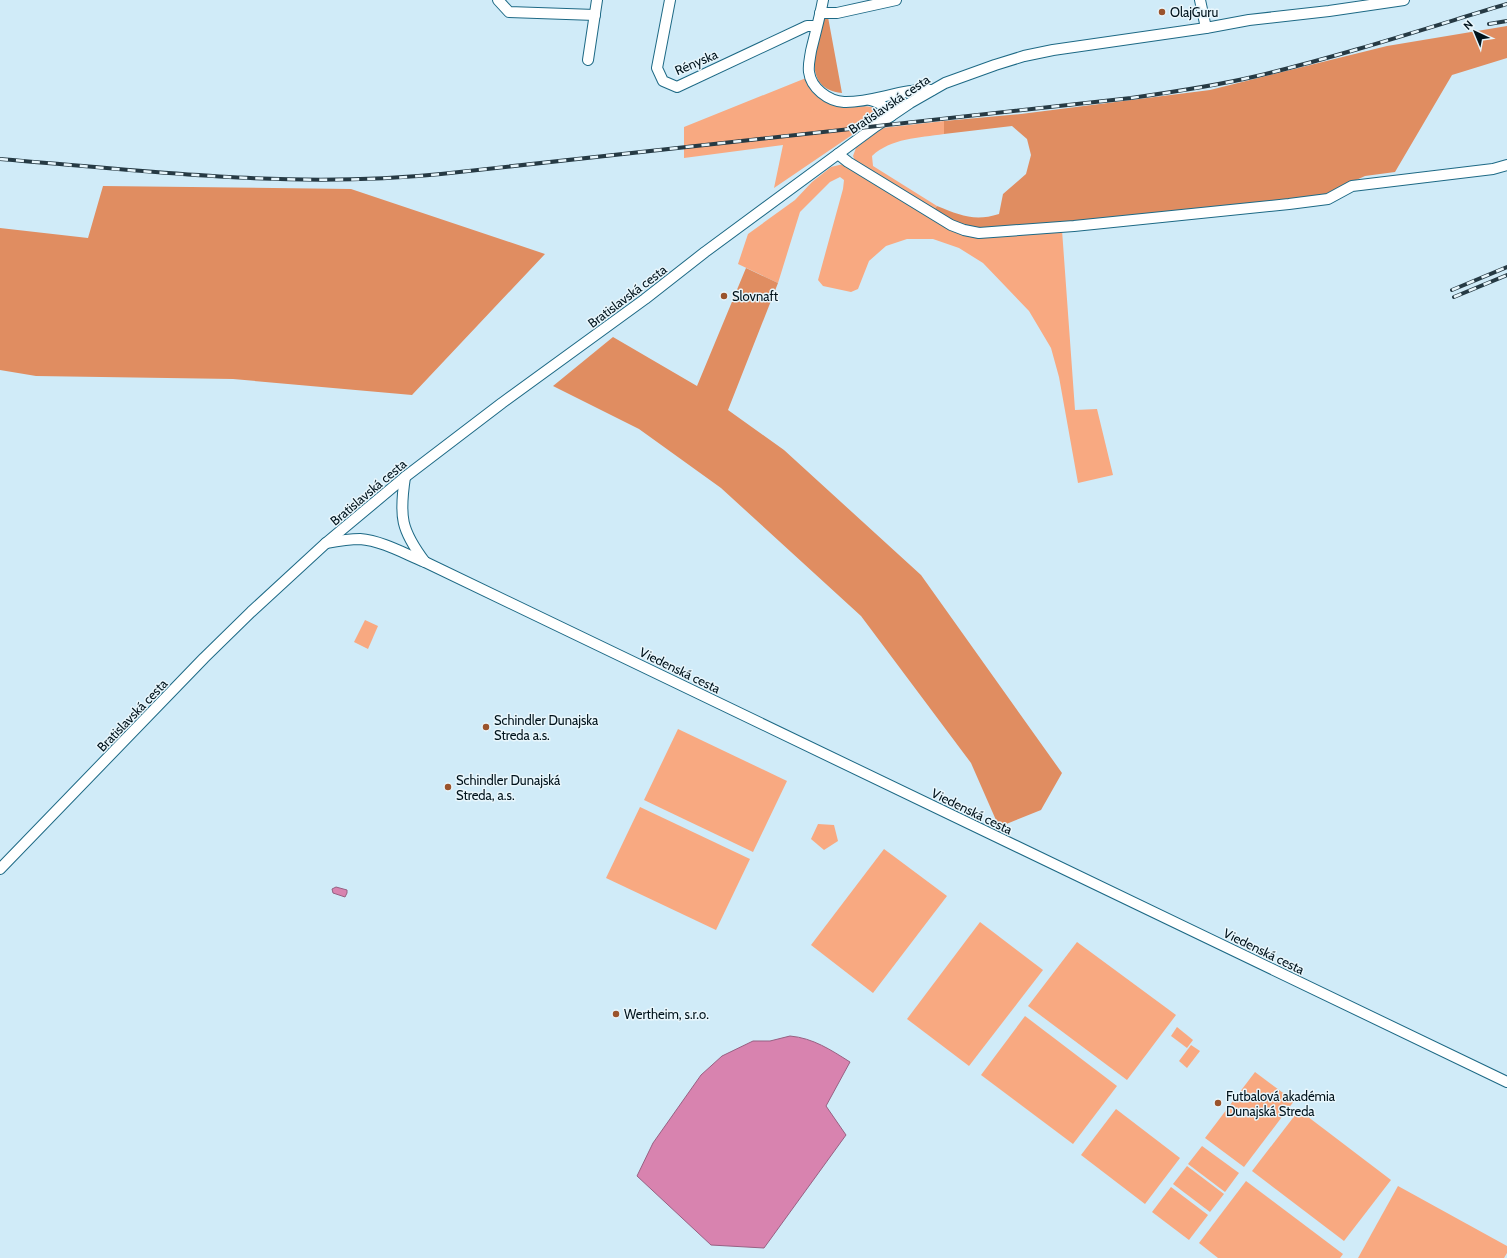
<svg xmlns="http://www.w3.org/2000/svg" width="1507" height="1258" font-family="Cabin,sans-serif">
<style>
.green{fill:#f8a981}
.forest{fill:#e08d61}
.water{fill:#d883af;stroke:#976183}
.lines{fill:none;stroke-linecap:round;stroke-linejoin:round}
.minor-casing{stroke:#1d6985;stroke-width:12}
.minor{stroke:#fff;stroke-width:10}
.rail-casing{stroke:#263a44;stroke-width:4}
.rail{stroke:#e8f6fc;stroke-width:2.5;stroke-dasharray:8;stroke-linecap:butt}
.poi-dot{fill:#9a532c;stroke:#e8f6fc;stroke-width:1.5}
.labels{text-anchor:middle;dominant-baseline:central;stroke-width:3;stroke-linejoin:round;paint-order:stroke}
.poi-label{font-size:13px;fill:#00131c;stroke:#e8f6fc;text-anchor:start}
.street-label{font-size:13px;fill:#00131c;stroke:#e8f6fc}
</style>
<rect width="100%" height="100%" fill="#d0ebf8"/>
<!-- green -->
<g class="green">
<path d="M806 78C817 88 828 106 845 107 856 108 864 104 875 108L878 113 877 118 774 188 783 145 684 158V127Z"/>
<path d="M944 121V134C919 138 891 138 872 156L873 166 937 206 933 211 856 163 853 156 856 148 882 128Z"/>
<path d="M843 164 947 227 1062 230 1075 410 1097 409 1113 475 1078 483 1059 377 1051 348 1029 311 983 263 959 248 933 239H907L886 246 869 261 858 289 851 292 823 286 818 280 843 189 844 180 840 177 830 182 800 212 778 283 738 264 748 234 795 200 812 182 831 167Z"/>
<path d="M365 620 378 626 368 649 354 642Z"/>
<path d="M678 729 787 781 753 852 644 800Z"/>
<path d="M640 807 750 859 716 930 606 878Z"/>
<path d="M818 824 834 825 838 841 824 850 811 839Z"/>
<path d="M884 849 947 896 873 993 811 945Z"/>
<path d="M980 922 1043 970 969 1066 907 1019Z"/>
<path d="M1077 942 1176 1015 1127 1080 1028 1006Z"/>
<path d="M1025 1016 1117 1086 1073 1144 981 1075Z"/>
<path d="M1177 1027 1193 1040 1187 1048 1171 1036Z"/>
<path d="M1191 1045 1200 1051 1187 1068 1179 1061Z"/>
<path d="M1255 1072 1294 1101 1244 1167 1205 1138Z"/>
<path d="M1116 1109 1180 1158 1145 1204 1081 1155Z"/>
<path d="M1299 1110 1391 1180 1344 1241 1252 1171Z"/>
<path d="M1202 1146 1239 1173 1225 1192 1188 1164Z"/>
<path d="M1187 1166 1224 1194 1210 1212 1173 1184Z"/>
<path d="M1246 1181 1343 1254 1340 1258H1218L1199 1243Z"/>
<path d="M1398 1186 1507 1246V1253L1504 1258H1358Z"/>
<path d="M1171 1187 1208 1215 1189 1240 1152 1212Z"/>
</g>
<!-- forest -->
<g class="forest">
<path d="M828 17 842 93C800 88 817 46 824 18Z"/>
<path d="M1507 26V58L1452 75 1395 172 1365 176 1310 201 993 229C966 228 957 224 933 211L937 206C960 215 974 222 999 214L1003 194 1026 174 1031 155 1027 139 1012 126 944 134V121L1021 114 1210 90 1387 46Z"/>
<path d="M103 186 351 189 545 254 412 395 233 379 36 376 0 370V228L88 238Z"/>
<path d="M746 268 778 283 728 410 784 450 921 575 1062 773 1041 810 999 827 971 763 861 616 721 488 639 429 553 386 613 337 697 386Z"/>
</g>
<!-- water -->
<g class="water">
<path d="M336 887 347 890V893L345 897 333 893 332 889Z"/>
<path d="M790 1036C813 1038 831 1050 850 1062L826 1106 846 1135 764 1248 711 1245 637 1176 653 1143 701 1075 722 1056 753 1041H770Z"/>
</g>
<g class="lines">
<defs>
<g id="minor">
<path d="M498 0 509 12 595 15"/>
<path d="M670 0 657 68 663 81 677 87 807 26H816"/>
<path d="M823 0C820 17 815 34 811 51 810 58 808 65 809 72 811 88 828 101 844 102 873 103 902 88 932 90"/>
<path d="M1200 0 1206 28"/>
<path d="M820 13H837L896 0"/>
<path d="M588 60 597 0"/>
<path d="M870 100C881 103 885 106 891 116"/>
<path d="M838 154 848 162 951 225 964 230 979 233 1074 226 1289 204 1328 199 1352 186 1493 169 1507 165"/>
<path d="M405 477C399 517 401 530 425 562"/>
<path d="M326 543C337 541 349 539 360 539 383 541 405 554 425 562L1507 1082"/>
<path d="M0 869 204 658 251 612 326 543 405 477 502 403 645 299 705 252 876 126 910 103 945 83 995 65 1024 56 1053 50 1206 28 1249 20 1329 11 1404 0"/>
</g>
</defs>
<!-- minor casing -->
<use href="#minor" class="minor-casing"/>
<!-- minor -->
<use href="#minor" class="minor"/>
<defs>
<g id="rail">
<path d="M1489 24 1507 21"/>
<path d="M0 159C147 171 294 189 441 174L1131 98C1173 92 1215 86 1257 76 1341 56 1424 29 1507 4"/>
<path d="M1452 290 1507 267"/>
<path d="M1454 297 1507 275"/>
</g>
</defs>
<!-- rail casing -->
<use href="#rail" class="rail-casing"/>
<!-- rail -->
<use href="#rail" class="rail"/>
</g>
<!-- markers -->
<g class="poi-dot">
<circle cx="1162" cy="12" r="4"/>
<circle cx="724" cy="296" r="4"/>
<circle cx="486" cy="727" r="4"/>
<circle cx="448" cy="787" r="4"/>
<circle cx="616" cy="1014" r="4"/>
<circle cx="1218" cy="1103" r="4"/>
</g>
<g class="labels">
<!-- poi labels -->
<g class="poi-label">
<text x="1170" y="12">OlajGuru</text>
<text x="732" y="296">Slovnaft</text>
<text x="494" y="720">Schindler Dunajska<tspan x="494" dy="15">Streda a.s.</tspan></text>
<text x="456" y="780">Schindler Dunajská<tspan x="456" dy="15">Streda, a.s.</tspan></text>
<text x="624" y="1014">Wertheim, s.r.o.</text>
<text x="1226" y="1096">Futbalová akadémia<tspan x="1226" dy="15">Dunajská Streda</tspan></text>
</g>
<!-- street labels -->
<g class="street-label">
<text transform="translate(696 62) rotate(-23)">Rényska</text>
<text transform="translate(889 104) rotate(-34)">Bratislavská cesta</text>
<text transform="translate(627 296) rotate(-37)">Bratislavská cesta</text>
<text transform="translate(368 492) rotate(-40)">Bratislavská cesta</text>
<text transform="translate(680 670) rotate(26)">Viedenská cesta</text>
<text transform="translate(132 715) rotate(-46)">Bratislavská cesta</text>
<text transform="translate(972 811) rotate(26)">Viedenská cesta</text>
<text transform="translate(1264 951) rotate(26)">Viedenská cesta</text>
</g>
</g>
<!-- north arrow -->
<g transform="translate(1475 32) rotate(316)" stroke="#e8f6fc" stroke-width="3" paint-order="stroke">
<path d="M0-3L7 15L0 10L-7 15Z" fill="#00131c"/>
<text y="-6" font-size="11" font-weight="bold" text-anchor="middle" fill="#00131c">N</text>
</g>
</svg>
